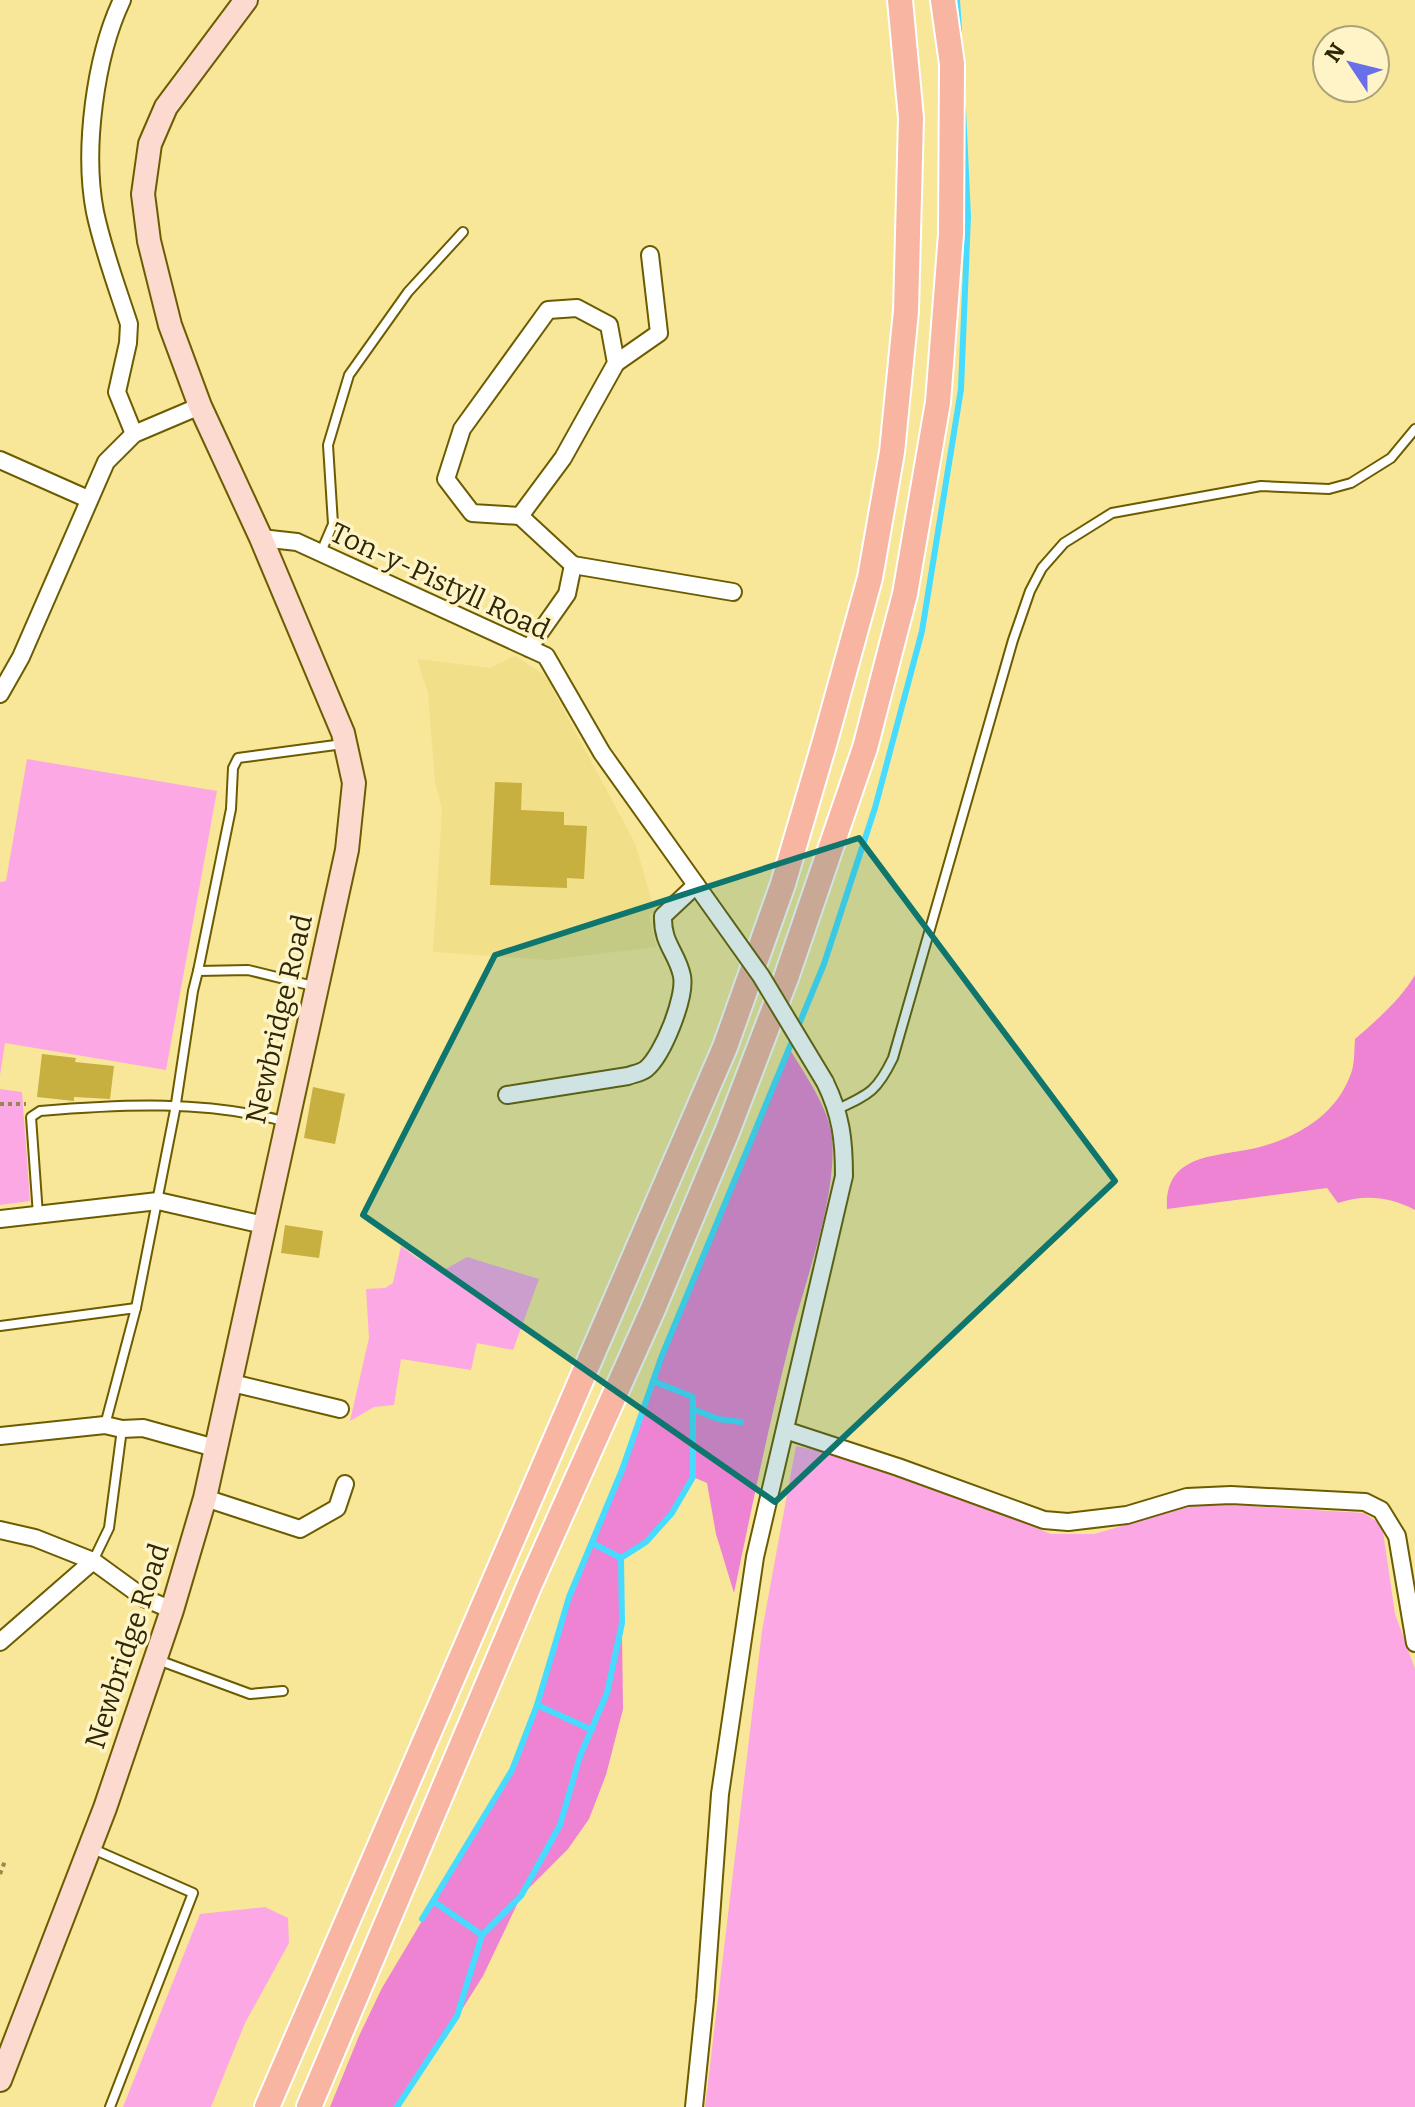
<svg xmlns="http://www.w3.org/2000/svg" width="1415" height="2107" font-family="Bitter,serif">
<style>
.built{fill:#f2df89}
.green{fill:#fba8e5}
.forest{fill:#ee82d3}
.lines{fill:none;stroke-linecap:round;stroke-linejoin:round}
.stream{stroke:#47dcff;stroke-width:6}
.building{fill:#c7af40}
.lane-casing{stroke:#6c5c00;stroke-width:12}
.street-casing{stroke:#6c5c00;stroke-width:20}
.secondary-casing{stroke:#6c5c00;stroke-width:26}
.primary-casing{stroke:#fff;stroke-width:28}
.path{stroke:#958851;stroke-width:4;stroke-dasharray:4 4;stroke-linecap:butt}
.lane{stroke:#fff;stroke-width:8}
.street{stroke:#fff;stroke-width:16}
.secondary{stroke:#fcdad0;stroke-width:22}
.primary{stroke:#f8b5a1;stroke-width:24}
.street-bridge-casing{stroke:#6c5c00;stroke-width:20;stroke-linecap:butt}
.street-bridge{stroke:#fff;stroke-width:16}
.marked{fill:#0f766e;fill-opacity:0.2;stroke:#0f766e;stroke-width:6;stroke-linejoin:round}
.labels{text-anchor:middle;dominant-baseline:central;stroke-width:7;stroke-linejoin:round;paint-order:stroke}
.street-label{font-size:28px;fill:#2e2706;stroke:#fef4c7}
</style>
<rect width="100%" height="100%" fill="#f8e799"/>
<!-- built -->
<path class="built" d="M515 656 545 675 635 843 655 911 649 915 656 947 549 960 433 952 442 810 435 781 428 693 417 659 490 668Z"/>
<!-- green -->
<g class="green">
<path d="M27 759 217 791 166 1070 5 1043 0 1075V882L6 881Z"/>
<path d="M0 1089 22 1092 30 1201 0 1205Z"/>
<path d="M401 1246 417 1258 444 1270 467 1257 539 1279 513 1350 477 1343 471 1370 401 1359 394 1405 374 1407 350 1421 369 1338 366 1289 385 1288 393 1283Z"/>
<path d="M796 1446 842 1456 982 1506 1051 1534H1094L1192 1506 1229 1505 1364 1513 1382 1525 1395 1614 1415 1669V2107H705L762 1631Z"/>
<path d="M265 1907 288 1918 289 1943 245 2023 211 2107H123L200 1914Z"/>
</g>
<!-- forest -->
<g class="forest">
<path d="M1415 975V1210C1390 1197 1365 1194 1338 1203L1327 1188 1167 1209C1164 1153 1216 1157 1256 1148 1296 1138 1335 1116 1350 1076 1355 1065 1354 1051 1355 1039 1377 1020 1400 1000 1415 975Z"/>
<path d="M790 1050C805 1074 829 1109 832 1137 837 1198 807 1274 792 1333 770 1419 752 1506 734 1593L716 1534 707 1483 693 1477C669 1516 660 1532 621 1558L623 1709 606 1775 589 1819 568 1849 521 1896 483 1976 436 2051 402 2098 400 2107H330L359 2036 382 1988 512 1770 537 1705 569 1597 622 1470 661 1358Z"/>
</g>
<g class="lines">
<!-- stream -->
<g class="stream">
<path d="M957 0 959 30"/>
<path d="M693 1409 718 1419 741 1422"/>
<path d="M592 1543 621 1558"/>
<path d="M537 1705 592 1730"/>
<path d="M433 1901 482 1935"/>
<path d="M422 1919 512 1770 537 1705 569 1597 622 1470 661 1358 824 964 875 808 922 631 961 389 968 217 963 109"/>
<path d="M397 2107 457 2016 482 1935 521 1896 560 1825 580 1756 607 1693 622 1623 621 1558 646 1542 672 1513 693 1477V1397L653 1381"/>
</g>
</g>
<!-- building -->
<g class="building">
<path d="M495 782 522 783 521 810 564 812V825L587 826 584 879 567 878V888L490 885Z"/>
<path d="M42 1054 76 1058 75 1062 114 1066 110 1099 74 1097V1101L37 1097Z"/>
<path d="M313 1087 345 1094 335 1144 304 1138Z"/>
<path d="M285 1225 323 1231 319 1258 281 1253Z"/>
</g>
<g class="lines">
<defs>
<g id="lane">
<path d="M321 552 333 524 328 445 349 375 408 292 463 232"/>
<path d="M198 971 231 809 233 768 238 758 343 744"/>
<path d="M838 1109C870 1094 877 1091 893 1058L1013 640 1030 591 1042 568 1064 543 1112 513 1261 486 1329 489 1351 483 1391 458 1415 429"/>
<path d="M38 1215 31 1117 40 1111C122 1104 206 1100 287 1122"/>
<path d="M136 1308 175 1110 193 991 198 971 248 970 313 986"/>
<path d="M0 1326 136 1308 105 1425"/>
<path d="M93 1561 109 1528 122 1429"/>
<path d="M158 1660 250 1694 283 1691"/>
<path d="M93 1849 193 1893 110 2107"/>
</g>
<g id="street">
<path d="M122 0C95 57 83 150 95 212 103 250 117 287 129 324L128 343 117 392 134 434"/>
<path d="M577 308 609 325 616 363 563 458 520 516 472 513 446 479 462 429 548 310Z"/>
<path d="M616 363 659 333 650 255"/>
<path d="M0 460 88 499"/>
<path d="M520 516 573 565 567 594 529 648"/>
<path d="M261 538 297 542 546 656 602 753 709 903"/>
<path d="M573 565 733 592"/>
<path d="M0 694 21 657 106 462 134 434 200 406"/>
<path d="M507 1095 628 1076C633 1074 641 1073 646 1069 663 1055 686 997 682 976 677 952 662 944 663 916L696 885"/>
<path d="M0 1219 158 1201 264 1225"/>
<path d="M232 1383 340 1409"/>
<path d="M785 1430 898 1467 1044 1520 1068 1522 1127 1515 1187 1497 1231 1495 1365 1502 1381 1510 1397 1536 1415 1643"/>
<path d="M0 1436 105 1425 122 1429 143 1428 215 1448"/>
<path d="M205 1498 300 1529 337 1508 345 1484"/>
<path d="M0 1530 35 1538 93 1561 144 1598 172 1610"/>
<path d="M0 1642 93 1561"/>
<path d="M694 2107 705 2000 720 1794 755 1557 844 1176C844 1139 841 1115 825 1082"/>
</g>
<path id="secondary" d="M0 2080 105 1808 172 1610 205 1498 347 850 354 783 343 733 261 538 200 406 170 325 149 241 143 194 150 144 166 107 246 0"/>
<g id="primary">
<path d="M267 2107 725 1047 783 884 825 741 870 578 892 452 906 311 911 118 900 0"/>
<path d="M309 2107 530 1584 653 1309 727 1132 786 978 865 748 905 594 938 402 951 234 952 64 943 0"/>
</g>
</defs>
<!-- lane casing -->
<use href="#lane" class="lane-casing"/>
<!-- street casing -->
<use href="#street" class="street-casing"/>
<!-- secondary casing -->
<use href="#secondary" class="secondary-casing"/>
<!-- primary casing -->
<use href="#primary" class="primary-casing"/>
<!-- path -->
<g class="path">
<path d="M0 1104H26"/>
<path d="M0 1874 5 1861"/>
</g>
<!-- lane -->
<use href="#lane" class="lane"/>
<!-- street -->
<use href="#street" class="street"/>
<!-- secondary -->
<use href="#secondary" class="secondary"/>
<!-- primary -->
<use href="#primary" class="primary"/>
<defs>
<path id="street-bridge" d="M709 903 761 976 825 1082"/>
</defs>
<!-- street-bridge casing -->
<use href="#street-bridge" class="street-bridge-casing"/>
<!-- street-bridge -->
<use href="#street-bridge" class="street-bridge"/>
</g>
<!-- marked area -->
<path class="marked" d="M859 838 1115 1181 775 1502 363 1215 495 955Z"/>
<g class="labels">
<!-- street labels -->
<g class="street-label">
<text transform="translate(440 581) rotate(25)">Ton-y-Pistyll Road</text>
<text transform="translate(279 1019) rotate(-77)">Newbridge Road</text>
<text transform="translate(127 1646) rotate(-72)">Newbridge Road</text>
</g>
</g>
<!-- north arrow -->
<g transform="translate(1351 64) rotate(305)"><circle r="38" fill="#fef4c7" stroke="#aba27a" stroke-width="2"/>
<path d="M0-6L14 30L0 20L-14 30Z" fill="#686fe8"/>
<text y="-12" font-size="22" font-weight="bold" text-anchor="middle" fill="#2e2706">N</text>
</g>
</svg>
